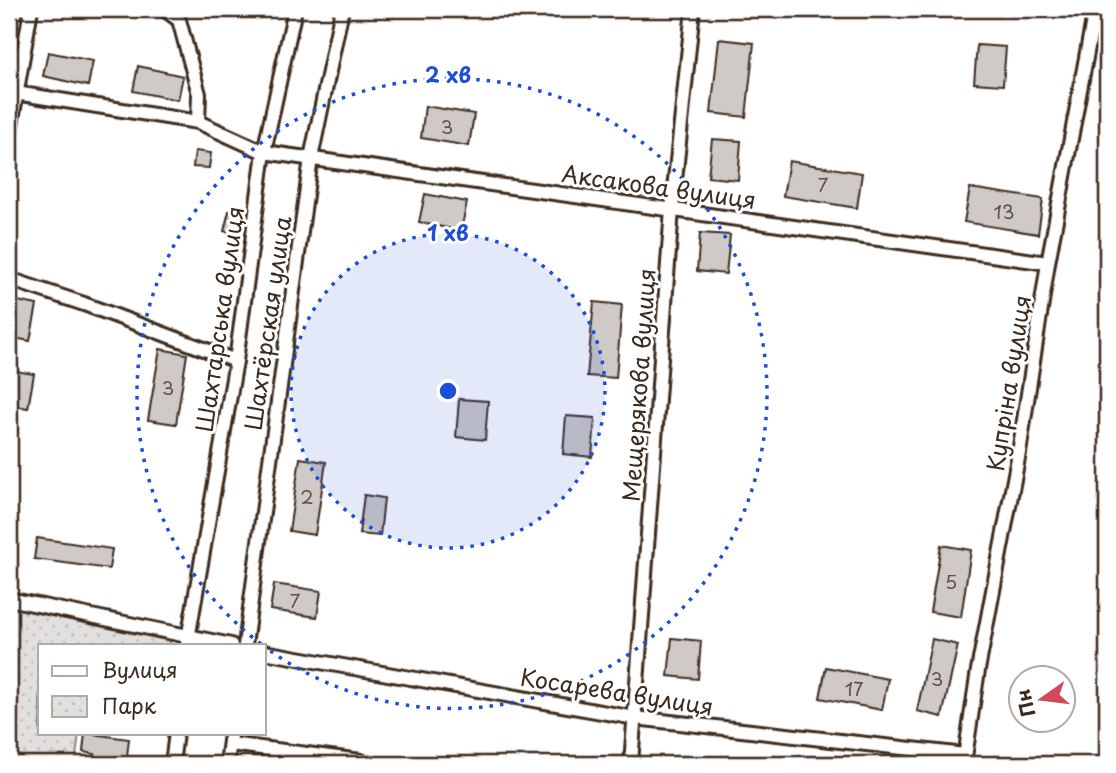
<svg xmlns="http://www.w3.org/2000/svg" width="1116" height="773" font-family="'Playpen Sans',sans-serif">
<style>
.park{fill:url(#park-dots);stroke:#8e857e;stroke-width:2}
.building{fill:#cfcac7;stroke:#3b2a1e;stroke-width:2}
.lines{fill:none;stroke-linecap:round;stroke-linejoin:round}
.minor-casing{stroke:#3b2a1e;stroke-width:18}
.minor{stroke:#fff;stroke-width:12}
.ring{fill:none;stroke:#1d4ed8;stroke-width:3.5;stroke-dasharray:3.5 7}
.labels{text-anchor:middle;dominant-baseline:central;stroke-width:6;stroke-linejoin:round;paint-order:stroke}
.number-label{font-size:19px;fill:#605248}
.street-label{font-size:23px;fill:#3b2a1e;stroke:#fff}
.centre{fill:#1d4ed8;stroke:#fff;stroke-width:3.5}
.ring-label{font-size:21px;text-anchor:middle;font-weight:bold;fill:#1d4ed8;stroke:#fff;stroke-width:6;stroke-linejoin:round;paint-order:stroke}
</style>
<defs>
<pattern id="park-dots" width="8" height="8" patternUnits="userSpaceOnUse" patternTransform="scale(1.75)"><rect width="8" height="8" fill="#e2e0de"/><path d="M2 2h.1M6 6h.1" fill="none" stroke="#c3c0be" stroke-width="1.8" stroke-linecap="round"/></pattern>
</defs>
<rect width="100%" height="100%" fill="#fff"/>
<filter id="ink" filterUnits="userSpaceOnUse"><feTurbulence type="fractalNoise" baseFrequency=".0143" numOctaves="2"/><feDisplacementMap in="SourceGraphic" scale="14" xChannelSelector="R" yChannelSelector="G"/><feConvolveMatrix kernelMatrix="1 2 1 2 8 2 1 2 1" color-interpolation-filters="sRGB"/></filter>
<g filter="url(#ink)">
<!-- park -->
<path class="park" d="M9 607 170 641V645H40V733H79L75 764H9Z"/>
<!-- building -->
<g class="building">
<path d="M719 39 754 43 746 117 711 113Z"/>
<path d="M977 45 1006 47 1003 85 974 83Z"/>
<path d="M48 52 93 61 88 86 43 76Z"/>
<path d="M138 66 183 76 178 100 133 91Z"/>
<path d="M425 106 474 114 469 146 421 138Z"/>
<path d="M712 139 741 141 738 180 708 177Z"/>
<path d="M195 151 211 153 209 168 193 167Z"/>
<path d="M789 161 862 173 857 208 783 196Z"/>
<path d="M970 188 1043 199 1038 234 964 222Z"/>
<path d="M425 194 467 202 461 231 419 222Z"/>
<path d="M229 211 243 215 238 235 224 231Z"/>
<path d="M700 233 730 235 726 274 697 271Z"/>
<path d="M13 300 37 305 30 341 9 337V322Z"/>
<path d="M594 302 622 305 616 378 587 376Z"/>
<path d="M160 349 187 354 176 424 148 420Z"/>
<path d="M9 370 34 374 28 408 9 405Z"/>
<path d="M459 399 488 401 485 440 456 437Z"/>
<path d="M566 416 595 418 592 457 563 454Z"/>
<path d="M300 458 326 462 315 535 289 531Z"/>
<path d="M364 495 384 498 380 536 359 534Z"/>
<path d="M37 538 112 549 109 569 34 559Z"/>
<path d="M941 545 971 550 961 617 930 612Z"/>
<path d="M274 584 321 591 317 617 270 610Z"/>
<path d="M672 638 701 641 698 679 668 676Z"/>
<path d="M932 639 958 645 942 717 917 711Z"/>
<path d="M826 667 888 679 882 710 820 698Z"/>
<path d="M85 733 129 739 126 764H94L95 754 83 752Z"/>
</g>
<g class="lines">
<defs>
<g id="minor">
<path d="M164 9 179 20 199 94 198 122"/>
<path d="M9 92 198 122 264 152 1048 263"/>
<path d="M9 137 31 9"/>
<path d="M9 279 84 304 236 361"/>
<path d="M9 599 231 645"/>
<path d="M187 645 236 361 264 152 295 9"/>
<path d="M245 645 311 158 342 9"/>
<path d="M264 652 635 718 965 755"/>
<path d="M230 744 361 761"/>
<path d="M172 764 176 733"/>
<path d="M227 764 231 733"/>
<path d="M631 764 672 209 693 9"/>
<path d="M964 764 978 670 1019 453 1048 263 1095 9"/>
</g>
</defs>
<!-- minor casing -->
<use href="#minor" class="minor-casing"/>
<!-- minor -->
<use href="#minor" class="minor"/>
</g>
</g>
<!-- distance rings -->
<circle cx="448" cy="391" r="157" fill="#1d4ed8" fill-opacity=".12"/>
<g class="ring">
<circle cx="448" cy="391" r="157"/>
<path d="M261 644A315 315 0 1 1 265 647"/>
</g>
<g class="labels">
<!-- number labels -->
<g class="number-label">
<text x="447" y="126">3</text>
<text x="823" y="184">7</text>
<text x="1004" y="211">13</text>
<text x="168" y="387">3</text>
<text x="307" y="496">2</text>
<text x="951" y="581">5</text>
<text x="295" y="600">7</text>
<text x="937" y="678">3</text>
<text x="854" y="688">17</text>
</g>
<!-- street labels -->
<g class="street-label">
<text transform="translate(659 186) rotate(8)">Аксакова вулиця</text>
<text transform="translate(219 319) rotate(-82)">Шахтарська вулиця</text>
<text transform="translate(267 323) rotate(-82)">Шахтёрская улица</text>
<text transform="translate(1008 383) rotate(-81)">Купріна вулиця</text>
<text transform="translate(638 385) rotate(-86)">Мещерякова вулиця</text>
<text transform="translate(617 691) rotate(9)">Косарева вулиця</text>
</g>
</g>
<circle cx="448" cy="391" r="10" class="centre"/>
<g class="ring-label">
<text x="448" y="83">2 хв</text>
<text x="448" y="241">1 хв</text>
</g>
<!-- margin -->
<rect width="1116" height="773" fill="none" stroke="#fff" stroke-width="35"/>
<rect x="18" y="18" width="1081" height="738" fill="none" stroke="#3b2a1e" stroke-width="2.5" filter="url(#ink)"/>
<!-- legend -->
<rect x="38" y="644" width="228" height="91" fill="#ffffff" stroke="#b1aaa5" stroke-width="2"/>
<rect x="52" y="666" width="35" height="10" fill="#ffffff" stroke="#b1aaa5" stroke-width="2"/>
<text x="102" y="678" font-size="21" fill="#3b2a1e">Вулиця</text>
<rect x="52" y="696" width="35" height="21" fill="url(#park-dots)" stroke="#b1aaa5" stroke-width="2"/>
<text x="102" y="714" font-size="21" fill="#3b2a1e">Парк</text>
<!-- north arrow -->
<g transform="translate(1042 699) rotate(256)"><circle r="33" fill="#ffffff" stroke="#b1aaa5" stroke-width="2"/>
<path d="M0-5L12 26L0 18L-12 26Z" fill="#d1495b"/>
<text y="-10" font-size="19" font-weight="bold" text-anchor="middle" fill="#3b2a1e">Пн</text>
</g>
</svg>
